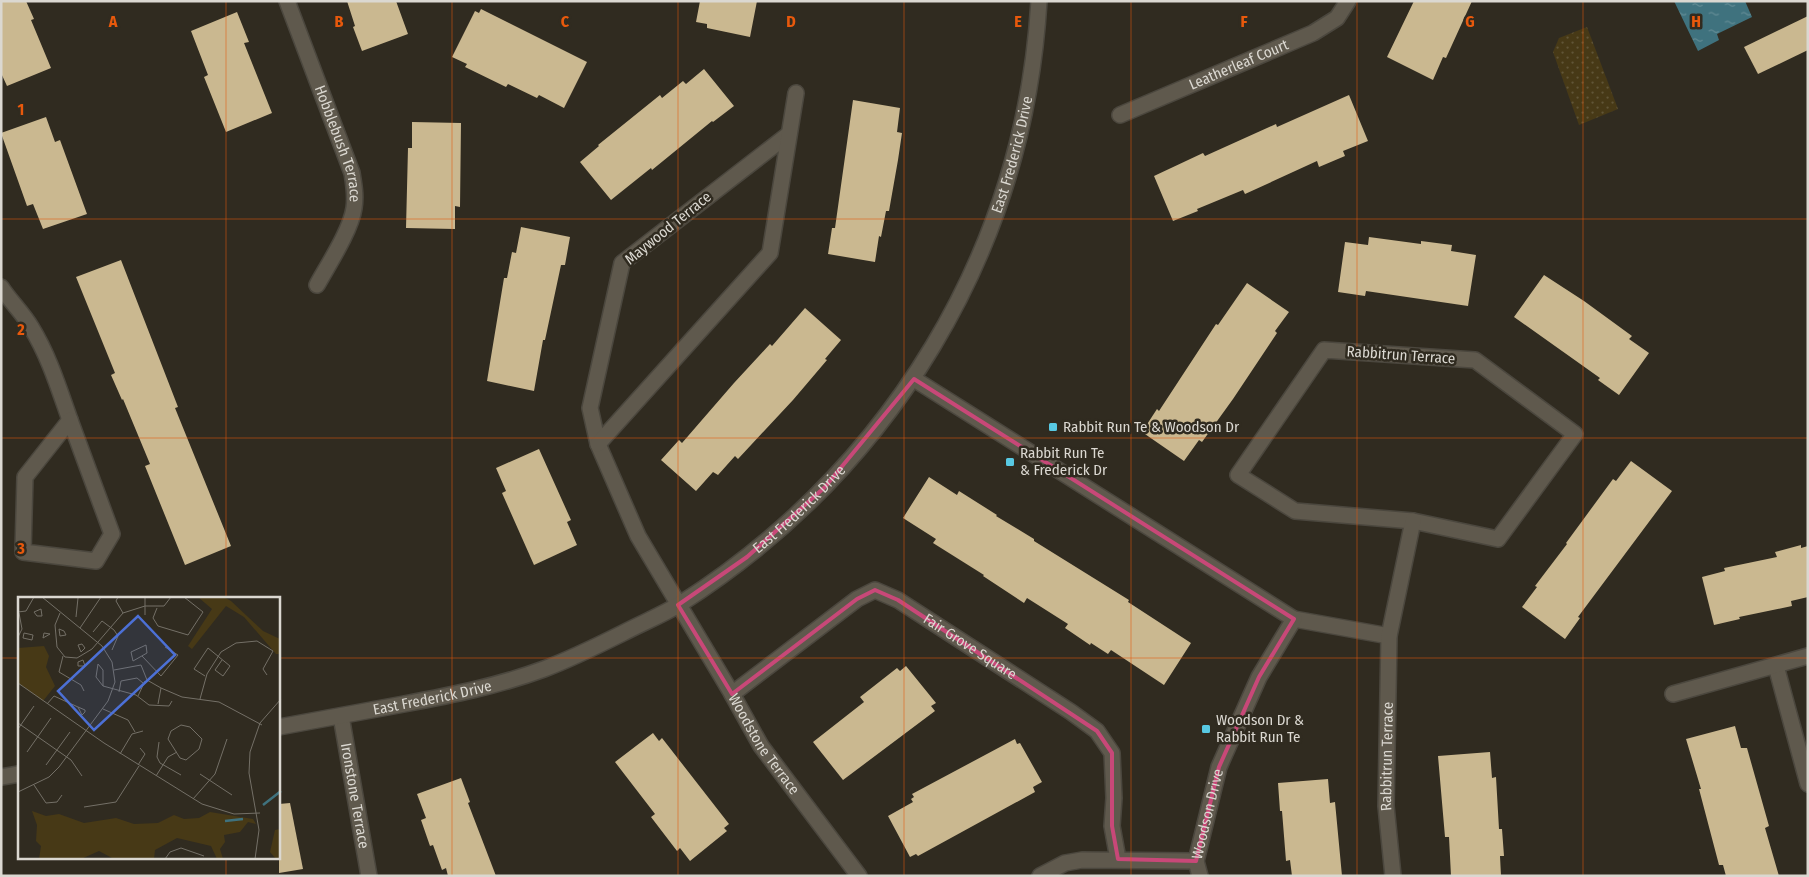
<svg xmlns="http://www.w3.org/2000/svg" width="1809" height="877" font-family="'Fira Sans Condensed',sans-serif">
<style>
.grass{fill:url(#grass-dots)}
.water{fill:url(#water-ripples)}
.building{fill:#cab890}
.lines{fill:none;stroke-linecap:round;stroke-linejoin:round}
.minor-casing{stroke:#4b473e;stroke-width:18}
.minor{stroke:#5f594d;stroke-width:15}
.marked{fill:none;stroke:#c84878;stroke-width:4;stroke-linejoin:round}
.grid{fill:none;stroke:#e8590c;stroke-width:1;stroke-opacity:0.55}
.poi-dot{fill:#58c9e3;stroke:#302b20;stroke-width:2}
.labels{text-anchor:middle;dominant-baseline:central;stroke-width:5;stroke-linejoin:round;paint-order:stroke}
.street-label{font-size:15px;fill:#dbd8d1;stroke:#302b20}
.poi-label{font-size:15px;fill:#dbd8d1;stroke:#302b20;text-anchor:start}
.inset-river{fill:none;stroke:#3f727e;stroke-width:2.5}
.inset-road{fill:none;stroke:#747067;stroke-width:1}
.view{fill:#4c70d6;fill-opacity:0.15;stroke:#4c70d6;stroke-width:2.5}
.inset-edge{fill:none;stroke:#dbd8d1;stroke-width:2.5}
.grid-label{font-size:16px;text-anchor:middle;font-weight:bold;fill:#e8590c;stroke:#302b20;stroke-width:5;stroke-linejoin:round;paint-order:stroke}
</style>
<defs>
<pattern id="grass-dots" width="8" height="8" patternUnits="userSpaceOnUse" patternTransform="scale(1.25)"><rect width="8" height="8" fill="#473916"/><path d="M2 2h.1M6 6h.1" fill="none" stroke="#615537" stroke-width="1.8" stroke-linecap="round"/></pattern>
<pattern id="water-ripples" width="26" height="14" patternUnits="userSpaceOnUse" patternTransform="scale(1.25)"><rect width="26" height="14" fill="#3f727e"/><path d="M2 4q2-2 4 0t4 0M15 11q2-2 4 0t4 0" fill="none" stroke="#638c95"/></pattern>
</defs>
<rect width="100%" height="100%" fill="#302b20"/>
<!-- grass -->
<path class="grass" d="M1587 27 1618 109 1579 125 1553 52 1559 38Z"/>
<!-- water -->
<path class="water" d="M1674 1H1745L1752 17 1717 34 1719 40 1698 51Z"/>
<!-- building -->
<g class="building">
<path d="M1 1H26L34 19 31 20 51 68 7 86 1 73Z"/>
<path d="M347 1H396L408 34 362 51 353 27 355 26Z"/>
<path d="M700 1H757L750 37 707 28V24L696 22Z"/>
<path d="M1414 1H1472L1446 58 1443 57 1433 80 1387 57Z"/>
<path d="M481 9 587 62 564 108 539 95 537 98 508 84 506 87 465 67 467 64 452 57 475 11 479 13Z"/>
<path d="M237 12 249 42 244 43 272 113 226 132 204 77 208 75 191 31Z"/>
<path d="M1808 16V50L1758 74 1744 47Z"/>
<path d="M704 69 734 106 713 122 712 121 652 170 651 168 611 200 580 162 599 146 598 145 660 95 662 98 683 81 686 84Z"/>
<path d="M1349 95 1368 141 1343 151 1345 156 1319 167 1317 161 1245 194 1243 190 1197 209 1198 211 1173 221 1154 176 1203 153 1205 156 1276 124 1277 127Z"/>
<path d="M853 100 900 108 897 132 902 133 898 160 889 211H886L881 237 879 236 875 262 828 254 832 228H835Z"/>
<path d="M46 117 55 142 60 140 87 214 43 229 33 204 27 206 1 133Z"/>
<path d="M412 122 461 123 460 207 455 206V229L406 228 408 148H412Z"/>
<path d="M521 227 570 237 565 265H561L545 340H543L534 391 487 381 504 278H507L512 252 516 253Z"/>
<path d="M1369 237 1421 244V241L1452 245 1451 251 1476 255 1468 306 1366 291 1365 296 1338 292 1345 242 1368 245Z"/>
<path d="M121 260 178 407 175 408 231 546 185 565 145 466 150 464 123 399 122 400 111 375 115 373 76 277Z"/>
<path d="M1544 275 1584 301 1632 336 1629 339 1649 353 1619 395 1598 380 1600 378 1514 317Z"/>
<path d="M1247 283 1289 312 1275 331 1277 333 1233 399 1202 442 1199 440 1184 461 1142 432 1157 409 1159 411 1216 324 1218 325Z"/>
<path d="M805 308 841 340 825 359 827 360 793 400 738 459 735 456 718 475 713 472 696 491 661 460 679 440 682 443 734 383 770 344 772 346Z"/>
<path d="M539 449 571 520 567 522 577 545 534 565 502 493 506 491 496 468Z"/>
<path d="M1631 461 1672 491 1578 617 1580 618 1565 639 1522 607 1537 587 1535 586 1567 544 1566 543 1613 479 1616 481Z"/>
<path d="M929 477 957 495 959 491 997 515 996 516 1034 539V541L1129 600 1128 602 1191 643 1164 685 1111 650 1108 654 1091 643 1090 645 1065 628 1068 624 1027 598 1024 603 983 576 984 575 933 543 936 539 903 518Z"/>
<path d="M1801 545V548L1808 546V597L1791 601 1792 606 1739 617 1740 619 1714 625 1702 577 1725 571 1724 568 1777 557 1775 552Z"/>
<path d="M906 666 936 703 931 706 935 711 843 780 813 742 864 702 860 697 897 668 900 671Z"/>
<path d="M1735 726 1741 748H1747L1769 826 1765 828 1779 876H1726L1723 865H1719L1699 789H1701L1686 739Z"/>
<path d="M653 733 659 741 662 738 729 824 724 828 727 831 690 861 680 848 677 851 651 817 655 814 615 762Z"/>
<path d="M1015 739 1017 744 1020 743 1042 782 1033 787 1035 792 918 856 916 854 910 857 888 816 913 802 911 799 914 797 912 794Z"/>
<path d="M1490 752 1492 778 1496 777 1499 829H1502L1504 856H1500L1501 876H1451L1449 837H1445L1438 756Z"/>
<path d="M461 778 470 802 468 803 496 876H448L446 868 442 870 433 845 430 846 421 820 426 818 417 794Z"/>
<path d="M1328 779 1330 803 1335 802 1342 876H1292L1290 860 1286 861 1282 811H1280L1278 783Z"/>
<path d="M290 803 303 869 279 873V804Z"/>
</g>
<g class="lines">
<defs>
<g id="minor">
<path id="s1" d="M287 1 352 173C354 185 356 196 354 208 351 230 328 265 317 285"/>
<path id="s2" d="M1120 115 1313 33 1337 18 1348 1"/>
<path id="s3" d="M789 134 622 263 590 408 598 444 638 536 732 694 761 746 859 876"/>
<path d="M1 287C10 301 23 313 31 327 49 356 59 389 70 420"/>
<path d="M1324 350 1475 360 1575 434 1498 539 1413 521 1295 511 1238 475Z"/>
<path d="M914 379 1294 619 1389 636"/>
<path d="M70 420 112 534 96 561 23 552 25 477Z"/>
<path d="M598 444 770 253 796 93"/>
<path d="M1776 666 1808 784"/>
<path id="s4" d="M732 694 857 599 875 590 898 600 1071 712 1097 731 1112 753 1114 798 1112 826 1118 859"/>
<path d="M1673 694 1808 656"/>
<path id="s5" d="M341 716 369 876"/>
<path id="s6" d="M279 727C321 719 362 712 404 704 452 695 498 686 544 669 571 659 597 646 623 633 642 623 662 615 680 604 891 469 1024 252 1039 1"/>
<path d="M1 777 19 774"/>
<path d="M1040 876 1065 863 1082 860 1196 861"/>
<path id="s7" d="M1200 876 1196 861 1219 767 1259 677 1294 619"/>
<path id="s8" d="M1393 876 1386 806 1389 636 1413 521"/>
</g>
</defs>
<!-- minor casing -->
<use href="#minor" class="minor-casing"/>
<!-- minor -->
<use href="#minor" class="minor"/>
</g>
<!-- marked area -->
<path class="marked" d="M914 379 1294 619 1259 677 1219 767 1196 861 1118 859 1112 826V753L1097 731 898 600 875 590 857 599 732 694 678 605 747 557 825 487Z"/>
<!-- grid -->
<path class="grid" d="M226 1V598M452 1V876M678 1V876M904 1V876M1131 1V876M1357 1V876M1583 1V876M1 219H1808M1 438H1808M1 658H19M279 658H1808M226 858V876"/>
<!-- markers -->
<g class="poi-dot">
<rect x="1048" y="422" width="10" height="10" rx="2.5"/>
<rect x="1005" y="457" width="10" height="10" rx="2.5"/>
<rect x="1201" y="724" width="10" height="10" rx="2.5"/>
</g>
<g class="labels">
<!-- street labels -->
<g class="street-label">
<text stroke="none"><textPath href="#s2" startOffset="129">Leatherleaf Court</textPath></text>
<text stroke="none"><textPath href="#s1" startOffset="152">Hobblebush Terrace</textPath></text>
<text stroke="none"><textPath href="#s6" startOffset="995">East Frederick Drive</textPath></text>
<text transform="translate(668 228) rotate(-39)">Maywood Terrace</text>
<text transform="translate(1401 355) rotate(4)">Rabbitrun Terrace</text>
<text stroke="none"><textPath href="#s6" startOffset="575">East Frederick Drive</textPath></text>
<text stroke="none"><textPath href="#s4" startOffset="288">Fair Grove Square</textPath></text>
<text stroke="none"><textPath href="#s6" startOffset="156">East Frederick Drive</textPath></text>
<text stroke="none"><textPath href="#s3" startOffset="740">Woodstone Terrace</textPath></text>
<text stroke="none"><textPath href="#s8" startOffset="120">Rabbitrun Terrace</textPath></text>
<text stroke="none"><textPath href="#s5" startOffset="81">Ironstone Terrace</textPath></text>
<text stroke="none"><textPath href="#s7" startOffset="64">Woodson Drive</textPath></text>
</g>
<!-- poi labels -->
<g class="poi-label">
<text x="1063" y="427">Rabbit Run Te &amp; Woodson Dr</text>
<text x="1020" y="453">Rabbit Run Te<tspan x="1020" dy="17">&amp; Frederick Dr</tspan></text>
<text x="1216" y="720">Woodson Dr &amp;<tspan x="1216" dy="17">Rabbit Run Te</tspan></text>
</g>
</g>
<!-- overview -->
<g transform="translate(18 597)">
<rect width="262" height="262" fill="#302b20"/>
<path d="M26 49 31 59 28 70 37 89 25 104 0 86V51Z" fill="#473916"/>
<path d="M180 0H206L213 4 245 34 262 42V57H258L226 20 208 9 174 52 170 49 194 12ZM14 214 28 219 41 217 66 226 98 221 116 227 140 226 156 218 166 222 181 221 192 215 235 222 238 227 230 225 222 235 206 238 207 245 202 252 205 262H199L193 249 159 241 137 253 136 262H96L81 254 63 262H21L23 249 18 244 19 228ZM262 232V262H258L252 255 257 233Z" fill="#473916"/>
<path class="inset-river" d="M245 208 263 194M207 224 225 222"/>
<path class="inset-road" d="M100 0 98 4 105 16M139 11 135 21 140 29 170 38 185 15 166 0M23 12 24 19H19L16 15ZM0 15 8 14 16 0M42 16 37 28 39 50 47 60 59 61 74 52 105 16 127 9H146L153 0M127 18V0M58 20 60 1M62 31 83 0M41 32 46 34 48 38 42 39ZM75 35 84 24 96 33 100 39 94 53M6 36 15 38 14 43 5 41ZM26 36 32 37 25 41ZM0 40 4 32 1 16M64 47 67 51 63 55 60 48ZM128 48 129 56 115 64 113 55ZM45 59 41 75 63 88 66 94M124 59 143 79 160 58 147 50M65 63 67 69H60V65ZM80 67 78 80 85 89 118 98 131 108 151 109 154 104M80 67 85 73V89M123 68 129 83 143 91 164 100 201 105 244 128M96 73 123 68M187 79 176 72 190 51 212 69 205 79 197 73 204 63M0 86 86 146 184 207 216 217 242 216M101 95 103 84 119 81 125 86M120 99 127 84M182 102 189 77 203 55 218 46 239 44 255 54 245 72 249 78M29 107 36 99 60 110M140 107 143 91M60 110 67 113V115L64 118ZM85 112 110 123 117 135M0 126 53 163 64 179M163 128 172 130 184 142 181 152 168 163 162 161 150 142 153 134ZM0 132 16 109M141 145 139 160 142 166 163 178M9 155 33 121M102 157 114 137 125 134M28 168 52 135M120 168 127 157 122 151M182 177 214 198M138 179 150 160 159 155M16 188 28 206 39 205 44 198M0 195 31 180 41 170 90 104 97 85 94 65 84 49 24 0M175 202 197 177 209 142M66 210 98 205 121 169M147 262 152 255 163 251 186 259M237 262 241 233 231 176 232 155 242 126 263 102"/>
<path class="view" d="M120 19 157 58 76 133 40 94Z"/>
<rect width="262" height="262" class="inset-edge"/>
</g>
<g class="grid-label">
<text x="113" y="27">A</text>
<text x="339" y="27">B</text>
<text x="565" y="27">C</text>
<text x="791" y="27">D</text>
<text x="1018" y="27">E</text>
<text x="1244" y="27">F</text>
<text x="1470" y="27">G</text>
<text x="1696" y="27">H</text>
<text x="21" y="115">1</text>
<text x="21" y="335">2</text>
<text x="21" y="554">3</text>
</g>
<!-- border -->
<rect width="1809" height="877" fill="none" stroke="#dbd8d1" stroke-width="5"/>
</svg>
